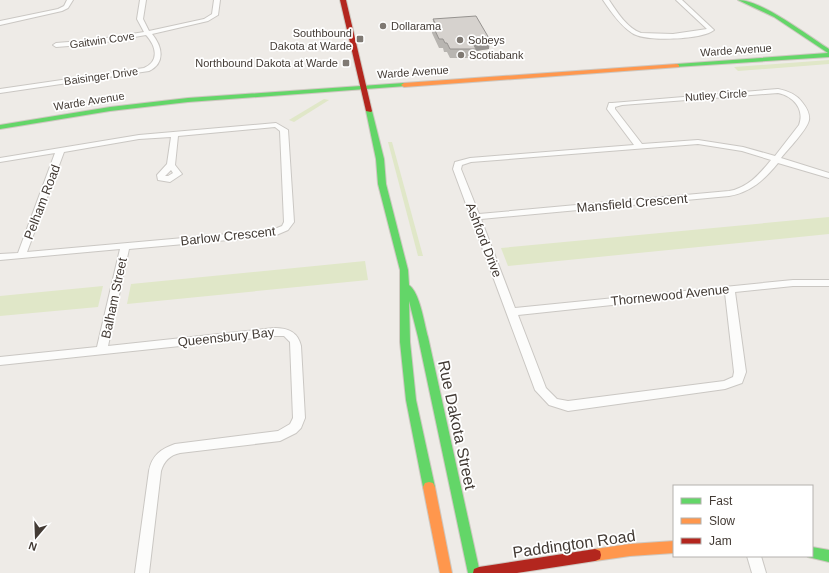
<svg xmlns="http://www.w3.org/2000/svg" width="829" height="573" font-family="Helvetica,sans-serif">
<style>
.green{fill:#e0e7c8}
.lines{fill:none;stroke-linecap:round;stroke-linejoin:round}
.street-casing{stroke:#cac7c3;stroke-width:2}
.fast-casing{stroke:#cec8c1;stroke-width:2}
.slow-casing{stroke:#cec8c1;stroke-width:2}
.jam-casing{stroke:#cec8c1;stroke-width:2}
.street{fill:#fcfcfb;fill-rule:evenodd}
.fast{fill:#63d668;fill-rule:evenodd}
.slow{fill:#ff974d;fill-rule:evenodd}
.jam{fill:#b3261e;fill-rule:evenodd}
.wall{fill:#b8b5b1}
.shaded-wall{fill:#969390}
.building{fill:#d6d2ce;stroke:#969390}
.poi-dot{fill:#7f7973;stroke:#fff;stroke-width:1.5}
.labels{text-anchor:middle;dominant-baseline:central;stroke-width:3.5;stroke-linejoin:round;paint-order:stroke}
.far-poi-label{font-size:11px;fill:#433b35;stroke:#fff;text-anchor:start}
.far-street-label{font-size:11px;fill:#433b35;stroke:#fff}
.street-label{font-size:13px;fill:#433b35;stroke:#fff}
.near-street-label{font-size:16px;fill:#433b35;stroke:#fff}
</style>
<rect width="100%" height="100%" fill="#eeebe7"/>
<!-- green -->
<g class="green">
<path d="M829 60V64L738 71 734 67Z"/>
<path d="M324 99 329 100 294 122 289 120Z"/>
<path d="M388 142H392L423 256H418Z"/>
<path d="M829 217V234L508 266 501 248Z"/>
<path d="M365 261 368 280 127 304 131 284Z"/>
<path d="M103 286 98 307 0 316V296Z"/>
</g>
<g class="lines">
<defs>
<g id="street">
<path d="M67 0H73L68 8 62 11 0 25V21L58 9 64 6Z"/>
<path d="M140 0H146L143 19 149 31 204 19 212 14 214 0H220L218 15 208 21 152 34C162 46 166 63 149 71L0 93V89L144 68C160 61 156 46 146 35L94 44 56 47 53 45 56 43 94 40 144 32 137 19Z"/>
<path d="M603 0H609C617 12 627 28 641 33L673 34 707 29 676 0H682L714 30C702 40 644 42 632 33 620 25 611 12 603 0Z"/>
<path d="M778 89C788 91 796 94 802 102 806 107 810 113 809 120 807 130 788 149 781 158L829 173V178L778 163C764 180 751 192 729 196L481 219 515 308 793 280H829V286H793L735 292 746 372 742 383 725 389 568 411 549 405 535 390 453 169 455 162 470 158 634 145 607 109 609 103H612ZM778 93C793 96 805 109 799 125L775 156 743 147 698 140 642 144 615 109V107L622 105ZM698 144 742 151 771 160C759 175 747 188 729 191L479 214 461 169 462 165 471 162ZM725 293 734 372 733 377 724 381 568 401 557 399 546 388 518 315Z"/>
<path d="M276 123 288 130 294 222 288 230 274 236 129 249 108 346 274 328C288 328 298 332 301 346L305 418 301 428 296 433 280 441 180 453C170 455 164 461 161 471L149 573H135L149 471C152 455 161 449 175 444L278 431 290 424 293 418 290 342 284 336H274L0 365V357L97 347 120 249 0 260V254L18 253 55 153 0 162V158L139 135ZM275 127 280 131 284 222 282 226 272 230 27 252 64 152 139 139 171 137 167 164 157 175 158 180 170 182 182 174 175 165 178 136ZM171 170 173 173 168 176H165Z"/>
<path d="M747 556H761L766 573H752Z"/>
</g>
<g id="fast">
<path d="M738 0C762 0 808 36 829 49V57L675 67V65L677 64 828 53 774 17Z"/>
<path d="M404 83 406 84V86L188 102 110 111 0 129V125L110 107 188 98Z"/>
<path d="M369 109 372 111 384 159 386 184 408 270 409 285C420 293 424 323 428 337L480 573H468L418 337 409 301 410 342 416 400 435 487 433 491 429 492 425 491 423 487 406 400 400 342V270L378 184 376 159 366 111Z"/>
<path d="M812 547 829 550V562L808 557 807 556H812Z"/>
</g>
<g id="slow">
<path d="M677 64 679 65V67L404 87 401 85 404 83Z"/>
<path d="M429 482 433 483 435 487 452 573H440L423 487 425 483Z"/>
<path d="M674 541V553L630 556 595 561 590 559 589 555 590 551 595 549 630 544Z"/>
</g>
<g id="jam">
<path d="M340 0H346L372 111 371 112 366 111Z"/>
<path d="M595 549 600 551 601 555 600 559 595 561 517 573H473L474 569 479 567Z"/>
</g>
</defs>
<!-- street casing -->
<use href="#street" class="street-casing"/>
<!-- fast casing -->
<use href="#fast" class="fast-casing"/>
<!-- slow casing -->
<use href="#slow" class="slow-casing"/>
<!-- jam casing -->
<use href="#jam" class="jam-casing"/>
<!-- street -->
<use href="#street" class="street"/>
<!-- fast -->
<use href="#fast" class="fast"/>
<!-- slow -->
<use href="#slow" class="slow"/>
<!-- jam -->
<use href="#jam" class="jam"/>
</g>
<!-- wall -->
<path class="wall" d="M433 19 489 49 476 51 475 58H450L447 52H444L443 48H439L432 33V24H433Z"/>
<!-- shaded-wall -->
<path class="shaded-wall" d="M490 40 489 49 476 51V49L472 42Z"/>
<!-- building -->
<path class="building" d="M476 16 490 40 472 42 476 49H450L447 43H445L443 39H439L432 24 435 23 433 19Z"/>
<!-- markers -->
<g class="poi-dot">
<circle cx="383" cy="26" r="4"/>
<rect x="356" y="35" width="8" height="8" rx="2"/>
<circle cx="460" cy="40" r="4"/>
<circle cx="461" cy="55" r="4"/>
<rect x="342" y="59" width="8" height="8" rx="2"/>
</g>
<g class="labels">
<!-- far-poi labels -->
<g class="far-poi-label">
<text x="391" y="26">Dollarama</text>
<text x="352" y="33" text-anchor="end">Southbound<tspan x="352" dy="13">Dakota at Warde</tspan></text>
<text x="468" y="40">Sobeys</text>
<text x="469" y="55">Scotiabank</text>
<text x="338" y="63" text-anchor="end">Northbound Dakota at Warde</text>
</g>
<!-- far-street labels -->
<g class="far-street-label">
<text transform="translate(102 40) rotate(-8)">Gaitwin Cove</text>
<text transform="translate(736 50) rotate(-4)">Warde Avenue</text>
<text transform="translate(413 72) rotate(-4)">Warde Avenue</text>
<text transform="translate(101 76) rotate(-8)">Baisinger Drive</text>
<text transform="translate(716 95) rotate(-4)">Nutley Circle</text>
<text transform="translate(89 101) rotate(-9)">Warde Avenue</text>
</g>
<!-- street labels -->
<g class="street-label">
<text transform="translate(42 202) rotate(-69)">Pelham Road</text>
<text transform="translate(632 203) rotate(-5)">Mansfield Crescent</text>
<text transform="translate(228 236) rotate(-6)">Barlow Crescent</text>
<text transform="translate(484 240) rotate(69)">Ashford Drive</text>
<text transform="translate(670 295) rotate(-6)">Thornewood Avenue</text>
<text transform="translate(114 298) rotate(-78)">Balham Street</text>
<text transform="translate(226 337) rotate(-6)">Queensbury Bay</text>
</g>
<!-- near-street labels -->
<g class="near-street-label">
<text transform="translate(457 425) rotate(78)">Rue Dakota Street</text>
<text transform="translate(574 544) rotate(-8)">Paddington Road</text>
</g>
</g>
<!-- legend -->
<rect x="673" y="485" width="140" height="72" fill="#ffffff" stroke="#b4b1ae"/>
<rect x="681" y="498" width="20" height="6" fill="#63d668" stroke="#b4b1ae"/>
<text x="709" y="505" font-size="12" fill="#433b35">Fast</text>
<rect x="681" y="518" width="20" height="6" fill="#ff974d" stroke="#b4b1ae"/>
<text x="709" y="525" font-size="12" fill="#433b35">Slow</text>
<rect x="681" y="538" width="20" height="6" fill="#b3261e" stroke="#b4b1ae"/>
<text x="709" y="545" font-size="12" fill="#433b35">Jam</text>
<!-- north arrow -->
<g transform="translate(36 537) rotate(199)" stroke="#ffffff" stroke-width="3" paint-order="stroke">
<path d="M0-3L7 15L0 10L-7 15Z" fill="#433b35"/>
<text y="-6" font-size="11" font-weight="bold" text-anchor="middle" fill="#433b35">N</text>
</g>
</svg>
